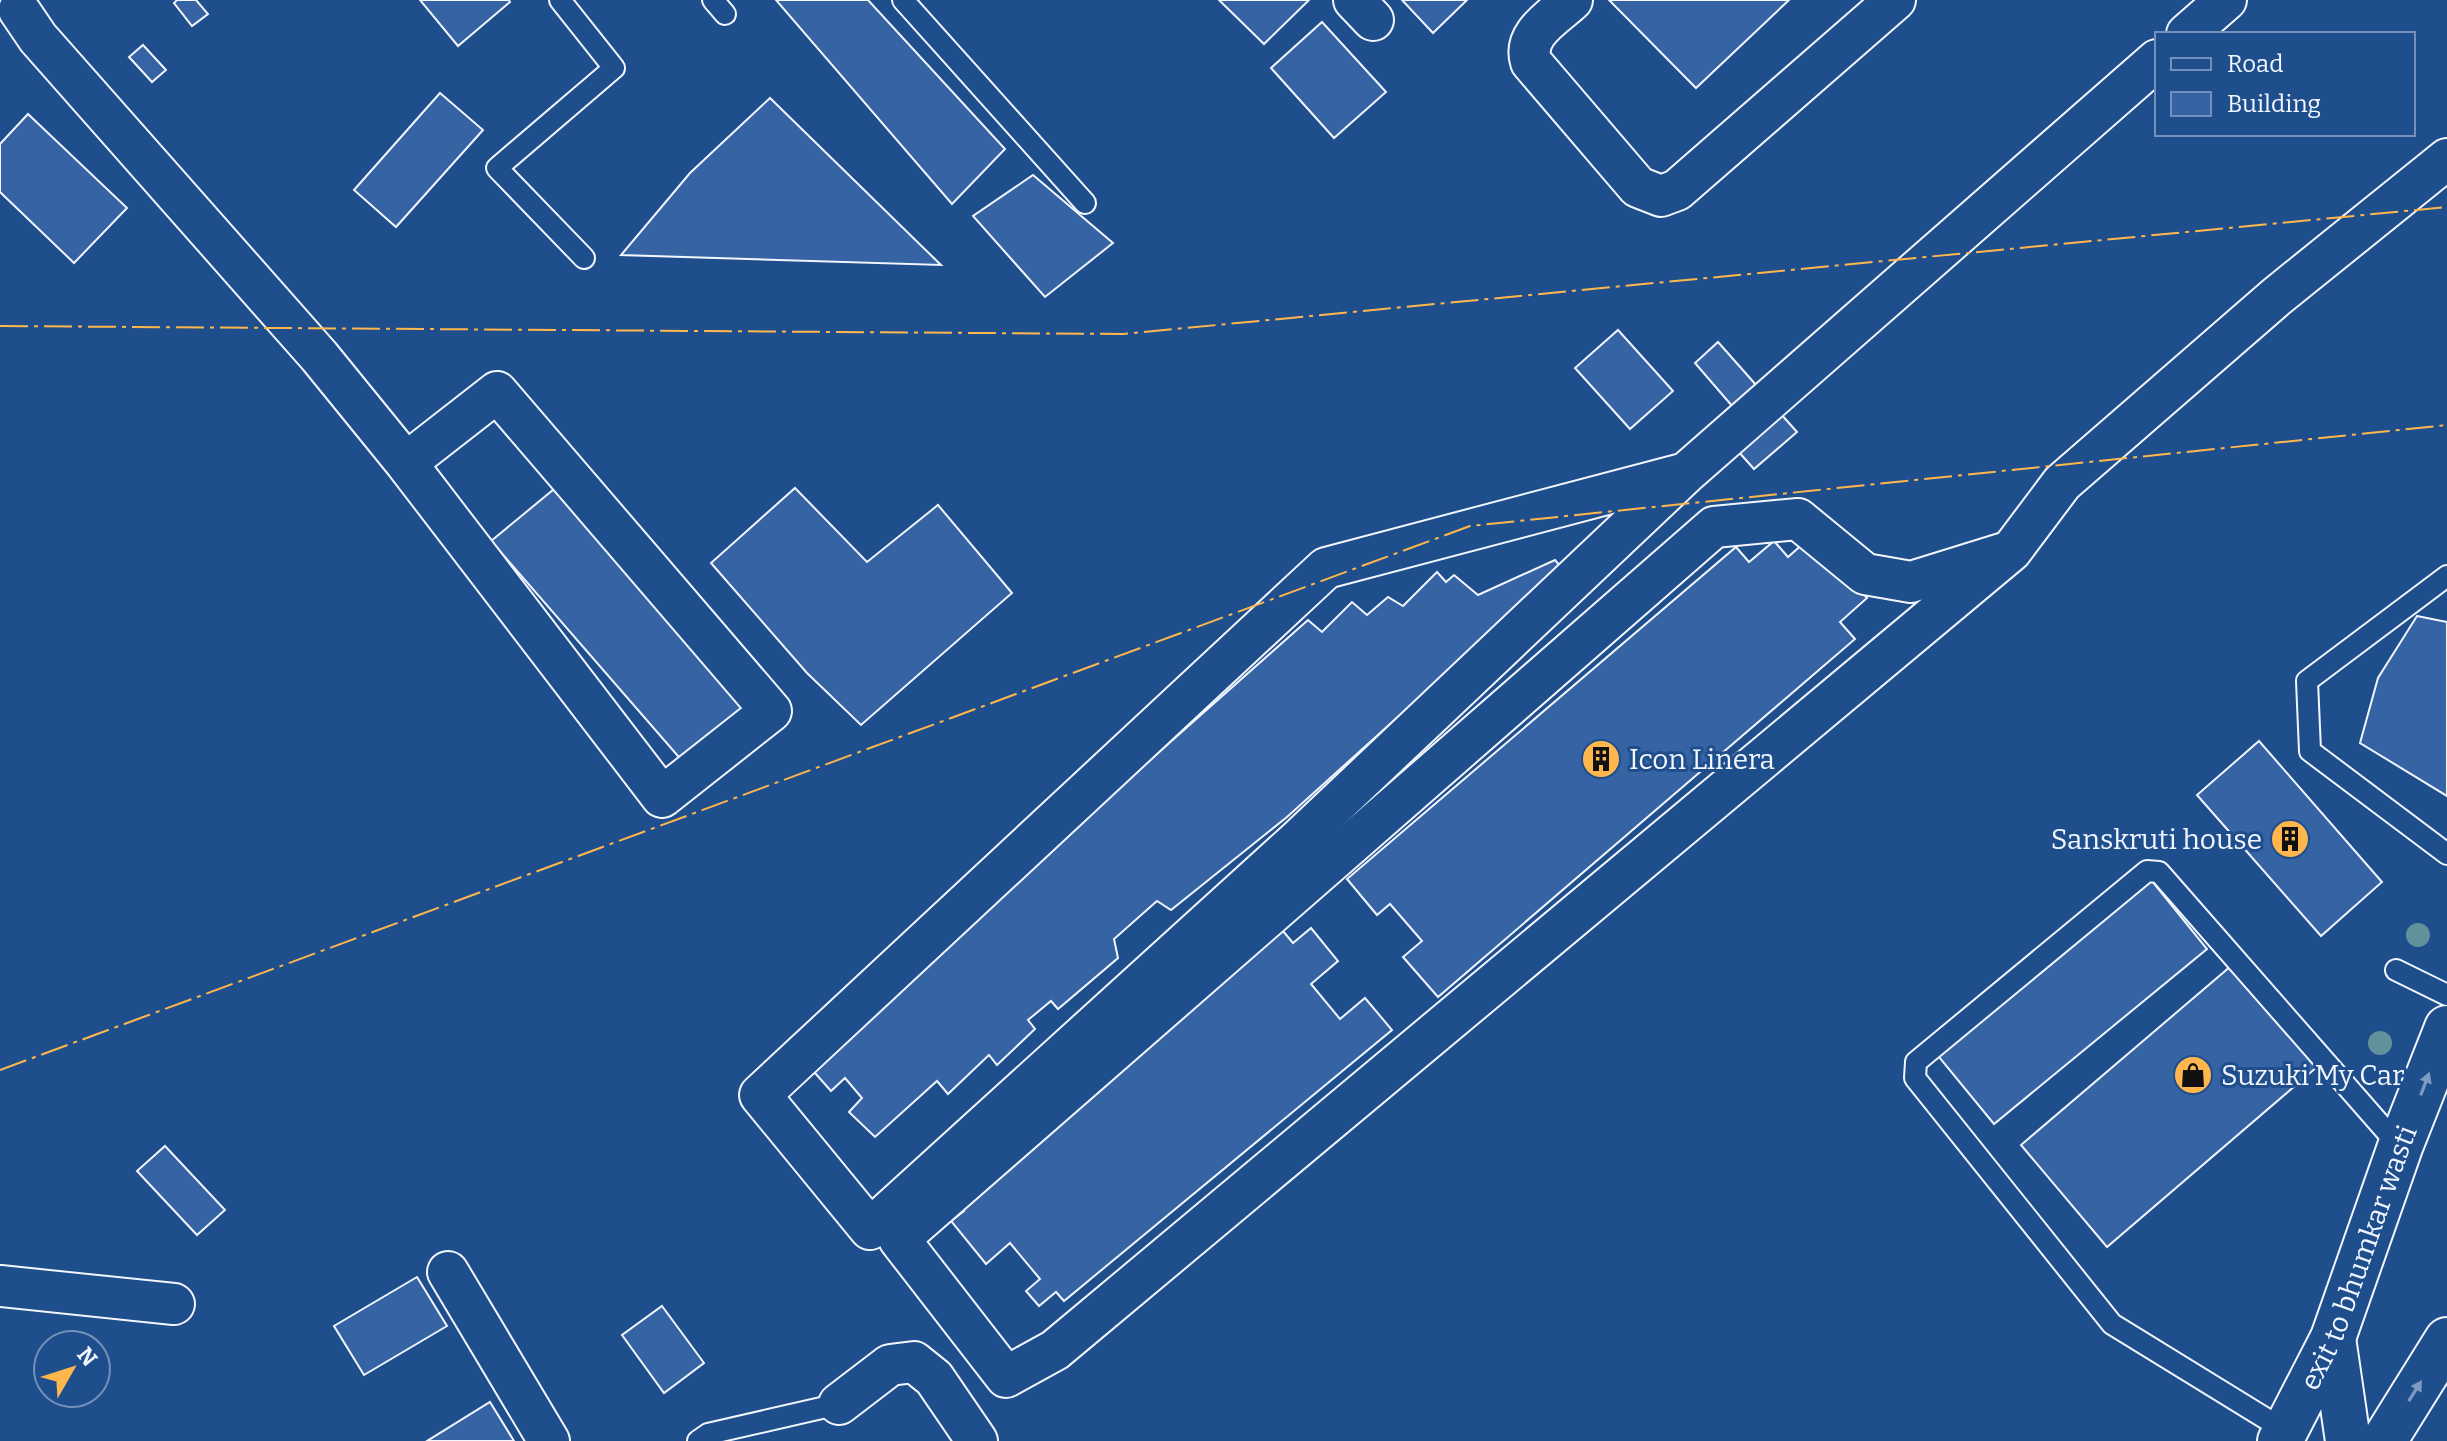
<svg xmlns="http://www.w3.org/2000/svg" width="2447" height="1441" font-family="Bitter,serif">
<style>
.building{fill:#3563a3;stroke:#f2f6ff;stroke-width:2}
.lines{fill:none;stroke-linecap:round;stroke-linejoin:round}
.service-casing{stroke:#f2f6ff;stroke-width:24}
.minor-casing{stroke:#f2f6ff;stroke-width:44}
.primary-casing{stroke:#f2f6ff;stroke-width:48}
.trunk-casing{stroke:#f2f6ff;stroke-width:48}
.service{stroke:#1f4e8c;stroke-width:20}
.minor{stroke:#1f4e8c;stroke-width:40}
.primary{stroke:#1f4e8c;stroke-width:44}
.trunk{stroke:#1f4e8c;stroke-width:44}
.power{stroke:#ffb74d;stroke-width:2;stroke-dasharray:28 6 4 6;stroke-linecap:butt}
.tree{fill:#61919a}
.oneway{fill:#7e9ac0}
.labels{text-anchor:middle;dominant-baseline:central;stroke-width:6;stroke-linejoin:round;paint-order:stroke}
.poi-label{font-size:28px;fill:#f2f6ff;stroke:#1f4e8c;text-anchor:start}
.street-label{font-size:28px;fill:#f2f6ff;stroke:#1f4e8c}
</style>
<rect width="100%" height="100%" fill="#1f4e8c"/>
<!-- building -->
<g class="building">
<path d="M177 0H196L208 14 192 26 174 3Z"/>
<path d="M420 0H509L510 2 458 46Z"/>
<path d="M776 0H868L1005 149 952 204Z"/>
<path d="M1219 0H1309L1264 44Z"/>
<path d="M1402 0H1467L1433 33Z"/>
<path d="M1609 0H1789L1696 88Z"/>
<path d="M1322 22 1386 92 1334 138 1271 68Z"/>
<path d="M143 45 166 70 152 82 129 57Z"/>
<path d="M440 93 483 130 396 227 354 190Z"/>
<path d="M770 98 941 265 621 255 690 173Z"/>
<path d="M28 114 127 208 74 263 0 192V144Z"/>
<path d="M1033 175 1113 243 1045 297 973 216Z"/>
<path d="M1618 330 1673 391 1630 429 1575 368Z"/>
<path d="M1718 342 1757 386 1733 407 1695 363Z"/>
<path d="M1780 413 1797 432 1754 469 1737 450Z"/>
<path d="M559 485 755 712 684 763 491 541Z"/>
<path d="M795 488 867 562 938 505 1012 593 861 725 807 673 711 563Z"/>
<path d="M1813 535 1867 598 1840 622 1855 639 1438 997 1403 957 1422 941 1390 904 1377 915 1347 879 1736 547 1749 562 1774 541 1788 557Z"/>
<path d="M1555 560 1565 572 1481 642 1287 817 1171 910 1157 901 1114 939 1118 958 1058 1009 1051 1001 1028 1020 1035 1029 997 1065 989 1055 948 1094 937 1081 875 1137 849 1112 862 1098 845 1078 831 1091 807 1064 1308 620 1322 632 1352 602 1367 615 1388 597 1403 606 1437 572 1446 582 1454 575 1478 595Z"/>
<path d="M2417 616 2447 622V796L2360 743 2378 678Z"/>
<path d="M2259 741 2382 882 2321 936 2197 795Z"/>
<path d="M2148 876 2207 949 1994 1124 1934 1051Z"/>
<path d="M1311 928 1338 961 1311 984 1340 1019 1365 998 1392 1030 1064 1301 1056 1292 1039 1306 1026 1291 1040 1279 1010 1243 986 1264 951 1221 964 1211 956 1200 1283 931 1293 943Z"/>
<path d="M2231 966 2317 1067 2107 1247 2021 1145Z"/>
<path d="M165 1146 225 1210 197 1235 137 1171Z"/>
<path d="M417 1277 447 1326 364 1375 334 1326Z"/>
<path d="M662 1306 704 1363 664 1393 622 1335Z"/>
<path d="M490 1402 514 1441H427Z"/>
</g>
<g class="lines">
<defs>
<g id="service">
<path d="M560 0 614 68 497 168 584 258"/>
<path d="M713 0 725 14"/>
<path d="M903 0 1085 203"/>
<path d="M2447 576 2307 681 2310 751 2447 854"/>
<path d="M2396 970 2447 995"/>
<path d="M2286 1431 2112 1324 1915 1078 1916 1062 2147 871 2159 872 2400 1147"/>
<path d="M698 1441 708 1434 839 1404"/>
</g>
<g id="minor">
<path d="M1354 0 1373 20"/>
<path d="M1572 0C1554 17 1522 34 1531 62L1638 187 1661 196 1677 190 1895 0"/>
<path d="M19 10 38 38 319 356 406 463 662 797 771 711 497 392 406 463"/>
<path d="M2187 34 2226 0"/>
<path d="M1686 473 1326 568 760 1095 870 1229 1296 842 1686 473 2157 60"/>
<path d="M2011 551 1055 1350 1006 1377 899 1239 1714 527 1798 519 1865 574 1911 582 2011 551 2062 483 2276 297 2447 159"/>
<path d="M448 1272 549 1441"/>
<path d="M0 1286 174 1304"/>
<path d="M839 1404 890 1365 914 1362 934 1378 977 1441"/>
</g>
<g id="primary">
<path id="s1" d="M2280 1441 2333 1338 2400 1147 2447 1028"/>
</g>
<g id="trunk">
<path d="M2333 1338 2348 1441"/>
<path d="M2384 1441 2447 1340"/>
</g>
</defs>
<!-- service casing -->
<use href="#service" class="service-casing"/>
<!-- minor casing -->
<use href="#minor" class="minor-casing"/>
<!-- primary casing -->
<use href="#primary" class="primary-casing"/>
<!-- trunk casing -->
<use href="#trunk" class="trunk-casing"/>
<!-- service -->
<use href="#service" class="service"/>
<!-- minor -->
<use href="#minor" class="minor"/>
<!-- primary -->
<use href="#primary" class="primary"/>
<!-- trunk -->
<use href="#trunk" class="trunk"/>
<!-- power -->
<g class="power">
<path d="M0 326 1123 334 2447 207"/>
<path d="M0 1070 1470 526 2447 425"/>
</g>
</g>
<!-- trees -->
<g class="tree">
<circle cx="2418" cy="935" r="12"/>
<circle cx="2380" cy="1043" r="12"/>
</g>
<!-- one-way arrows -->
<defs><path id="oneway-solid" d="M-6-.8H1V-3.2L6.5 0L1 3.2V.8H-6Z" transform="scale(2)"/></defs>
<g class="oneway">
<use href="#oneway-solid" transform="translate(2425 1084) rotate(-69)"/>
<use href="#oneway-solid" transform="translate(2415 1391) rotate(-58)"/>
</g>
<!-- icons -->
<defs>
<symbol id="building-disc" viewBox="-11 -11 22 22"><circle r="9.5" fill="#ffb74d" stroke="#1f4e8c"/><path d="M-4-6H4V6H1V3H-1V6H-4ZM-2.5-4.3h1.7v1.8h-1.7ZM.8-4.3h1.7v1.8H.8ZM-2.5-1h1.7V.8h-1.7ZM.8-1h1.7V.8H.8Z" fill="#111"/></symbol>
<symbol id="shop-disc" viewBox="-11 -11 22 22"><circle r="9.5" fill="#ffb74d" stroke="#1f4e8c"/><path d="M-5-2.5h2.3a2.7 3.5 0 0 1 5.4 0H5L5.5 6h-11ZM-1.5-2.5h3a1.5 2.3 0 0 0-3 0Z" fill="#111"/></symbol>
</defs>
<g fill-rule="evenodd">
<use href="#building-disc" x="1579" y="737" width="44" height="44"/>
<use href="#building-disc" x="2268" y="817" width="44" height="44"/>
<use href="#shop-disc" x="2171" y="1053" width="44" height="44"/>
</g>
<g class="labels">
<!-- poi labels -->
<g class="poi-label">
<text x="1629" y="759">Icon Linera</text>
<text x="2262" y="839" text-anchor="end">Sanskruti house</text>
<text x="2221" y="1075">Suzuki My Car</text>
</g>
<!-- street labels -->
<g class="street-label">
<text stroke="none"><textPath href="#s1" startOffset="200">exit to bhumkar wasti</textPath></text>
</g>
</g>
<!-- legend -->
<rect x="2155" y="32" width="260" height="104" fill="#1f4e8c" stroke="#7391ba" stroke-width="2"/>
<rect x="2171" y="58" width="40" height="12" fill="#1f4e8c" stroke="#7391ba" stroke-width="2"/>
<text x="2227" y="72" font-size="24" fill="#f2f6ff">Road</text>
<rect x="2171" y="92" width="40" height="24" fill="#3563a3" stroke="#7391ba" stroke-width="2"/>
<text x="2227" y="112" font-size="24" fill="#f2f6ff">Building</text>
<!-- north arrow -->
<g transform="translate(72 1369) rotate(51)"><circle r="38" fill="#1f4e8c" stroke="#7391ba" stroke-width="2"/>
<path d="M0-6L14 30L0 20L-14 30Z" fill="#ffb74d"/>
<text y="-12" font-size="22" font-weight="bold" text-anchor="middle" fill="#f2f6ff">N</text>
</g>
</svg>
